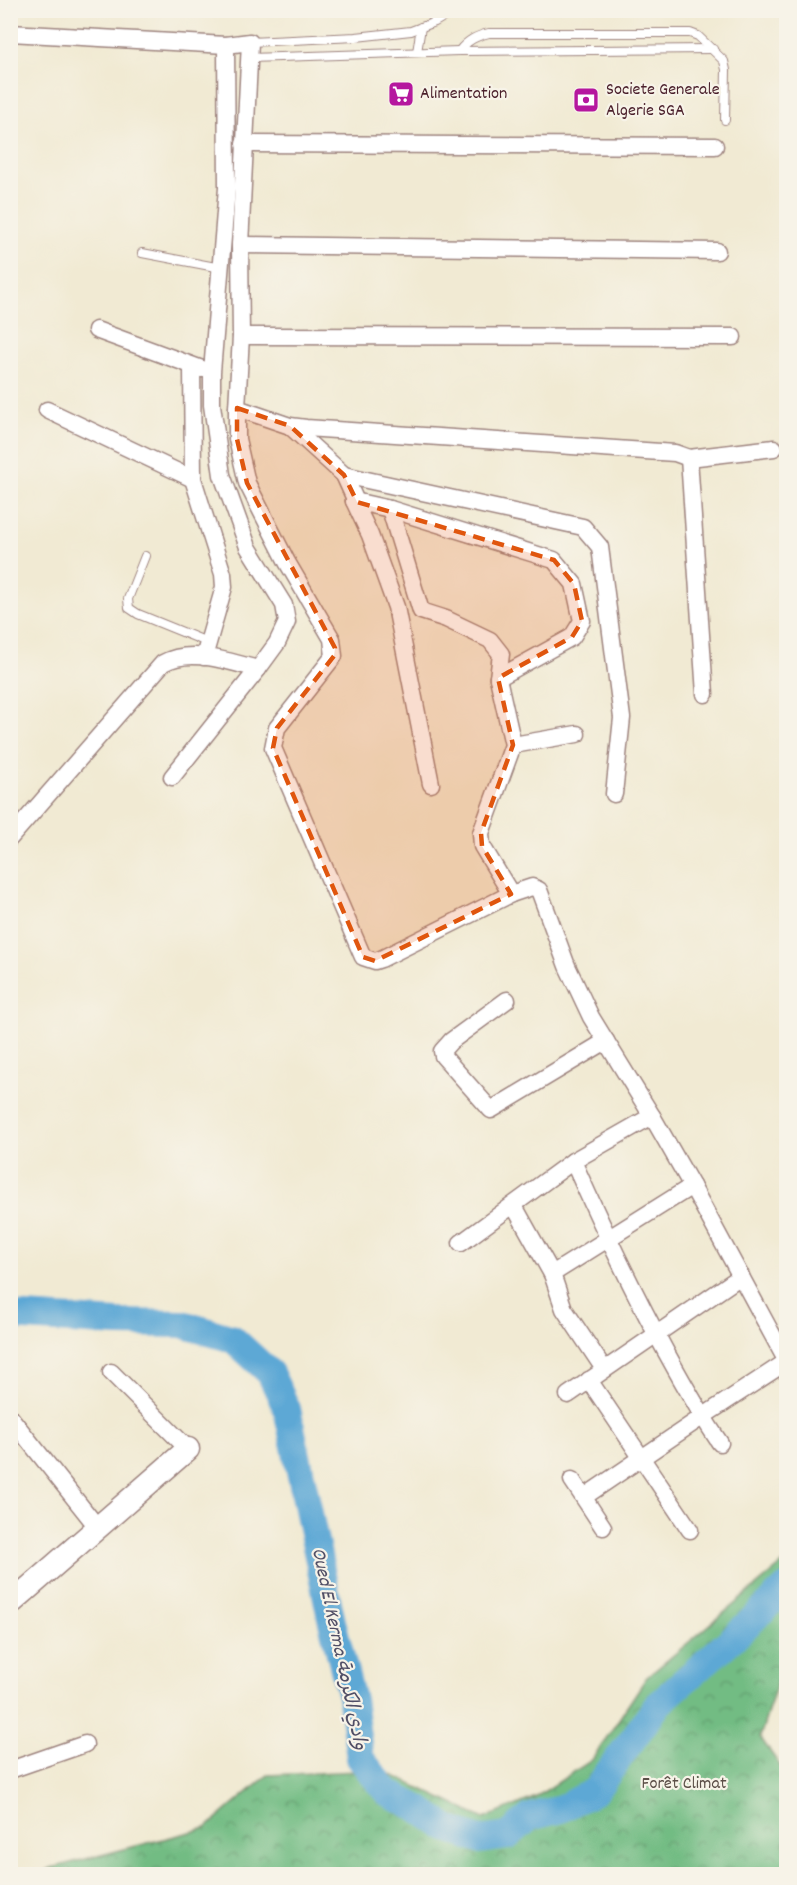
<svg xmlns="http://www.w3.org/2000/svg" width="797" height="1885" font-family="Dekko,'Playpen Sans Arabic',sans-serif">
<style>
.forest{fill:url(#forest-crowns);stroke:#5e6e57;stroke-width:1.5}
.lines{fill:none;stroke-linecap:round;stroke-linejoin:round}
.river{stroke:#5da8d5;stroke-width:28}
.lane-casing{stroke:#9e847f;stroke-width:10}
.street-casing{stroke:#9e847f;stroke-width:19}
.secondary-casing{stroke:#9e847f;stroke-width:25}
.lane{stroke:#fff;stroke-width:8}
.street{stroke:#fff;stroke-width:16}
.secondary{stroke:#fff;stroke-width:22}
.marked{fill:#e0560e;fill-opacity:0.2;stroke:#e0560e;stroke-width:4.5;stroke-dasharray:12 8;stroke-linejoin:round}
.labels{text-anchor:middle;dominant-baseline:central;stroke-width:4.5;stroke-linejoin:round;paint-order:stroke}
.poi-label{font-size:18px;fill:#4a1f2b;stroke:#f7f3e8;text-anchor:start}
.park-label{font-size:18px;fill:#5b4e47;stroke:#f7f3e8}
.water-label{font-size:20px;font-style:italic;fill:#514f66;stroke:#f7f3e8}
</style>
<defs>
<pattern id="forest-crowns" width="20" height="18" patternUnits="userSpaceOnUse" patternTransform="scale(1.5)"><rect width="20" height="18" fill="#72bc83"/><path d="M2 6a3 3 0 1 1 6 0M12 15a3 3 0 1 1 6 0" fill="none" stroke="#60986b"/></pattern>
</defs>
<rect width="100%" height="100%" fill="#f7f3e8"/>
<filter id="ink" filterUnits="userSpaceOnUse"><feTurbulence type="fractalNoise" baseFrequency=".0167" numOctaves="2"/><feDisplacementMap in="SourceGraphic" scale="12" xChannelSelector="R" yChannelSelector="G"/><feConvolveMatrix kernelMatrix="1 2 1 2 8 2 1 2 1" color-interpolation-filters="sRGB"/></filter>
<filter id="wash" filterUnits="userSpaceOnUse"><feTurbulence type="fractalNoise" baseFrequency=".008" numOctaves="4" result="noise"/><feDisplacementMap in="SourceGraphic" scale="24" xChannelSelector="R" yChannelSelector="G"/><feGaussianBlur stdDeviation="1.35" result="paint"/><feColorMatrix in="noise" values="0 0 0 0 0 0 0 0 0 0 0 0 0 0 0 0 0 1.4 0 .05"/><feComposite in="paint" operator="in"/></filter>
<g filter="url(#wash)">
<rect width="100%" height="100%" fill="#f1ead3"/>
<!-- forest -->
<path class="forest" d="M786 1561V1667L780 1673 760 1737 786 1774V1874H41L51 1868 206 1828 268 1775 382 1770 484 1819 536 1797 592 1760 646 1678Z"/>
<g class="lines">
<!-- river -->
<path class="river" d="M10 1316 118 1323 182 1324 233 1339 270 1373 287 1409 332 1622 352 1700 360 1758 387 1792 421 1810 447 1828 479 1840 508 1836 530 1817 561 1809 595 1791 659 1703 732 1639 786 1588"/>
</g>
</g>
<g filter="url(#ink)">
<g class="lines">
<defs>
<g id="lane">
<path d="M772 10 786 15"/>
<path d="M250 42 356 37 411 31 435 22 455 10"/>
<path d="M459 51C468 40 476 36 489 33H690L698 36 724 61 726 70 725 120"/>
<path d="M417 52 421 27"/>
<path d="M250 58 459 51 713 49"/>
<path d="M142 253 221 268"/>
<path d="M145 556 128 599 129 608 138 614 207 642"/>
</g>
<g id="street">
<path d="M10 33 226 45 250 42 240 245 241 336 237 408 290 426 306 428 675 453 689 458 774 448"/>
<path d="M244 144 715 146"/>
<path d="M240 245 717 251"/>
<path d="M96 330 202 369"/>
<path d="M241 336 733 337"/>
<path d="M237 408V439L247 483 287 562 332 639 334 656 277 728 273 748 363 957 375 961 381 959 511 894 532 887 539 890 567 966 591 1017 652 1116 692 1186 786 1360"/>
<path d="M47 410 193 479 192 366"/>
<path d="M290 426 344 475 583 527 600 547 622 718 614 794"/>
<path d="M689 458 705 694"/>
<path d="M344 475 354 497V501L370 535 396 607 431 784"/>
<path d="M193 479 223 574 224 587 204 657"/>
<path d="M354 501 390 509 554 560 574 584 582 621 572 637 498 678 513 745 481 833 482 846 511 894"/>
<path d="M390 509 421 611 446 619 490 640 501 654 498 678"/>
<path d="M513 745 577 734"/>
<path d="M172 777 258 669 277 643 287 622 284 605 248 547 222 475 212 405V372L227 188 226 45"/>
<path d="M10 838 163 663C191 647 229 662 258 669"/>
<path d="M507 1000 451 1041 442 1051 443 1056 491 1110 606 1041"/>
<path d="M573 1161C602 1226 632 1290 666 1352 683 1383 700 1414 720 1443"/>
<path d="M514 1206 552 1274 564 1309 604 1369"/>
<path d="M461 1243 573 1161 652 1116"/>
<path d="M552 1274 692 1186"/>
<path d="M111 1372 188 1449"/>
<path d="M589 1380 690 1530"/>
<path d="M568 1395 741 1276"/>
<path d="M10 1417 98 1528"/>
<path d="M572 1480 603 1527"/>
<path d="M584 1497 702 1417 786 1362"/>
<path d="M10 1770 85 1744"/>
</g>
<path id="secondary" d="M10 1604 188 1449"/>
</defs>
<!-- lane casing -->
<use href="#lane" class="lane-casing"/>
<!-- street casing -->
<use href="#street" class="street-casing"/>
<!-- secondary casing -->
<use href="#secondary" class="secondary-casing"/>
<!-- lane -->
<use href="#lane" class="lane"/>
<!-- street -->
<use href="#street" class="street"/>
<!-- secondary -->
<use href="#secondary" class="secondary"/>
</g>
</g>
<!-- marked area -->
<path class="marked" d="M237 408 290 426 344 475 357 502 554 560 574 584 582 621 572 637 498 678 513 745 481 833 482 846 511 894 375 961 363 957 273 748 277 728 334 656 335 648 247 483 237 439Z"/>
<!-- icons -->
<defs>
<symbol id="supermarket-square" viewBox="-11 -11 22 22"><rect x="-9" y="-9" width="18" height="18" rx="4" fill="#b5179e" stroke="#f7f3e8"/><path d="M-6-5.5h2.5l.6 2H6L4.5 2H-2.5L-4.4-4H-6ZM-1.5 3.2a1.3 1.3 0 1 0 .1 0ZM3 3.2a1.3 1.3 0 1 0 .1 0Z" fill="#fff"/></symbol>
<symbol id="bank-square" viewBox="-11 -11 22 22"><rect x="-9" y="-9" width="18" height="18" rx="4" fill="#b5179e" stroke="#f7f3e8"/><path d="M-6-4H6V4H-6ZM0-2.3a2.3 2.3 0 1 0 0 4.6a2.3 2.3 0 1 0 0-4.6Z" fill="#fff"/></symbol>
</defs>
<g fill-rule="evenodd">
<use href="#supermarket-square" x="386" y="79" width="30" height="30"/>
<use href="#bank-square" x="571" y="85" width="30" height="30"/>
</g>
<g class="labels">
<!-- poi labels -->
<g class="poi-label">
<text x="606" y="90">Societe Generale<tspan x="606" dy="21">Algerie SGA</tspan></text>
<text x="420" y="94">Alimentation</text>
</g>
<!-- park labels -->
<g class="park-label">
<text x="684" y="1784">Forêt Climat</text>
</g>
<!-- water labels -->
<g class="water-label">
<text transform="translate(338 1649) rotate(78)">Oued El Kerma وادي الكرمة</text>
</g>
</g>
<!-- margin -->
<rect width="797" height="1885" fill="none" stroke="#f7f3e8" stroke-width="36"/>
</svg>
